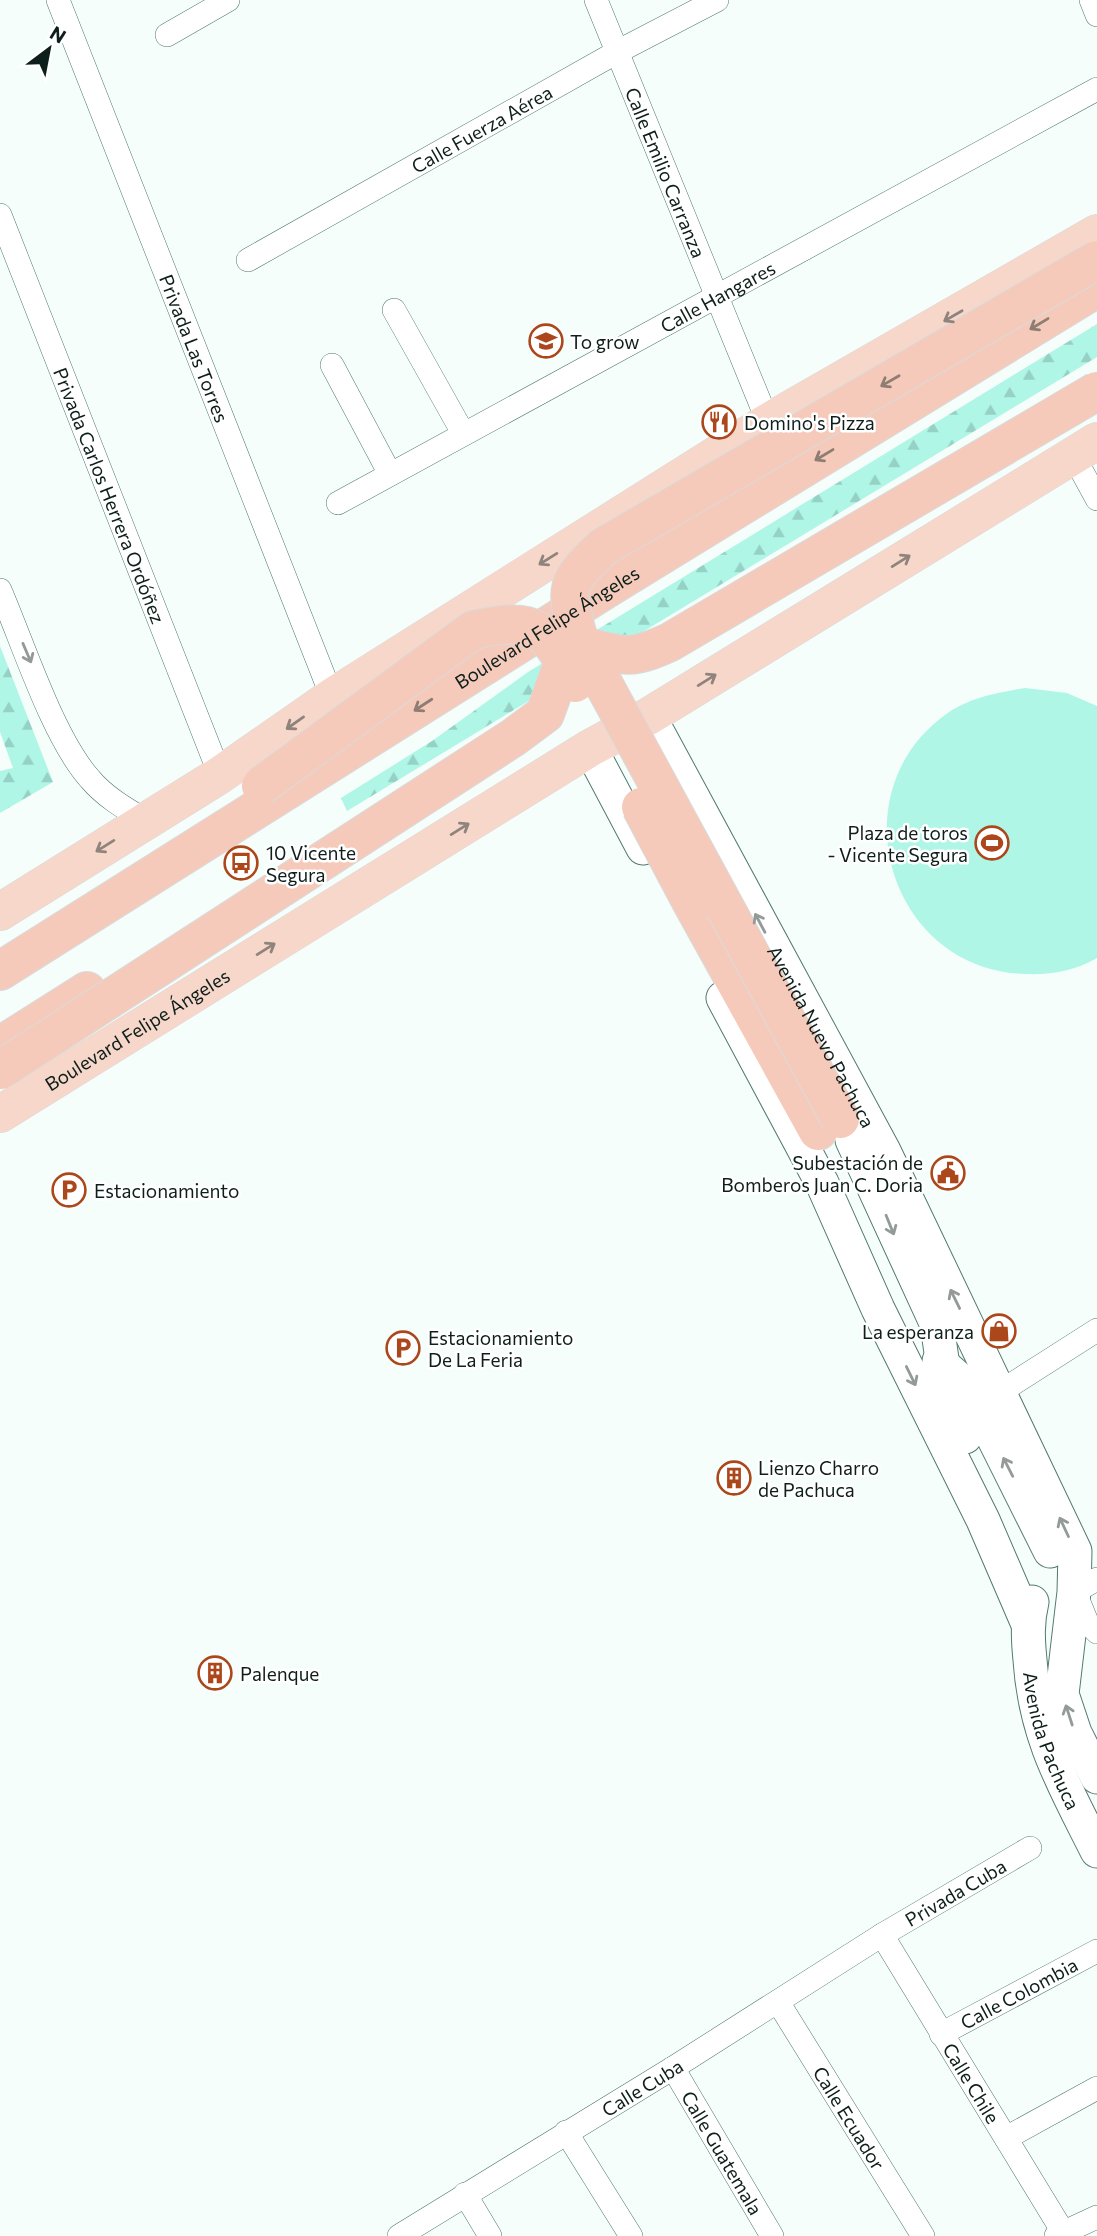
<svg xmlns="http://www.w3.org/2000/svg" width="1097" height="2236" font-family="Commissioner,sans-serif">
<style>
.forest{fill:url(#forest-firs)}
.pitch{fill:#aff6e6}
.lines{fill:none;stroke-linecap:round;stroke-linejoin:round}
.minor-casing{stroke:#517970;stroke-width:24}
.secondary-casing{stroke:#517970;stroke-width:35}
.primary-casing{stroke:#d8dbdb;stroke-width:38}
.trunk-casing{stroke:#d8dbdb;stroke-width:40}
.minor{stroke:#fff;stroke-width:23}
.secondary{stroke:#fff;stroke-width:33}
.primary{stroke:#f8d7cb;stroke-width:37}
.trunk{stroke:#f6caba;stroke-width:38}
.trunk-bridge-casing{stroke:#d8dbdb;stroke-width:40;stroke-linecap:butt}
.trunk-bridge{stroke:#f6caba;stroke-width:38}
.oneway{stroke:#8f847c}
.oneway2{stroke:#8e7d72}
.oneway3{stroke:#939a98}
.labels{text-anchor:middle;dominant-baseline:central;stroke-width:5;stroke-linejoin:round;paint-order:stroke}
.street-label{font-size:19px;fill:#0e1f1b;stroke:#fff}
.poi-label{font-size:19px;fill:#0e1f1b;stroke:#fff;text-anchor:start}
</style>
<defs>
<pattern id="forest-firs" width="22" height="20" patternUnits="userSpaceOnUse" patternTransform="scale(1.75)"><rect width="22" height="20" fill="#aff6e6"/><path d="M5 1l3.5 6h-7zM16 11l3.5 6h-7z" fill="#95d2c5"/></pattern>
</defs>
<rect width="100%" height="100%" fill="#f5fefb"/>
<!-- forest -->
<g class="forest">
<path d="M1097 324V357L347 811 341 798 432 741 528 672Z"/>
<path d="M0 646 53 782 0 813V771L13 768 0 732Z"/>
</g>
<!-- pitch -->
<path class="pitch" d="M1025 688 1067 693 1097 706V958C1075 971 1050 975 1026 974 890 971 836 794 945 715 969 697 997 693 1025 688Z"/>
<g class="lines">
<defs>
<g id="minor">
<path id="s1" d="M58 0 332 697"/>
<path id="s2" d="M596 0 768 422"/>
<path d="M1091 0 1097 15"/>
<path d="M167 35 228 0"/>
<path id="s3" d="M0 215 220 775"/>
<path id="s4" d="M248 260 617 52 717 0"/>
<path d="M394 310 463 433"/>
<path d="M332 365 390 474"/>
<path d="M1073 455 1097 499"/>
<path id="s5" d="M338 503 1097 89"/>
<path d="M0 590C23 643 53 738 90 779 105 797 126 809 146 821"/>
<path d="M1000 1392 1097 1330"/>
<path d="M1074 1592 1097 1579"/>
<path d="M1076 1595 1087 1622 1097 1632"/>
<path id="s6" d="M882 1935 1063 2232"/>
<path id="s7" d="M778 2002 923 2236"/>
<path id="s8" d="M941 2034 1097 1951"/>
<path id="s9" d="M673 2068 772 2236"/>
<path d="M566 2132 631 2236"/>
<path d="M1006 2138 1097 2088"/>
<path d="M465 2194 490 2236"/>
<path id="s10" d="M399 2236 673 2068 882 1935 1030 1848"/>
<path d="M1056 2236 1097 2217"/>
</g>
<g id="secondary">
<path id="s11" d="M649 716 884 1151 1075 1551 1074 1592 1062 1694 1075 1733 1097 1777"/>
<path d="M590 748 643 848"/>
<path d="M723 998 822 1183 878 1309 983 1520 1027 1622"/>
<path d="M852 1140 937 1325 948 1400 965 1437"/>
<path d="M939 1361 968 1387 1050 1551"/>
<path id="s12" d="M1032 1602C1027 1622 1028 1640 1030 1660 1035 1737 1064 1785 1097 1851"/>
</g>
<g id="primary">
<path d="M0 912 220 775 332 697 768 422 1097 233"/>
<path id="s13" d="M0 1114 590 748 649 716 1097 441"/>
</g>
<g id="trunk">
<path d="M692 903 818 1131"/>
<path id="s14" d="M0 971 606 589 1097 288"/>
<path d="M0 1046 87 991"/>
</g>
</defs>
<!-- minor casing -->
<use href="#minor" class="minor-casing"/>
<!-- secondary casing -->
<use href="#secondary" class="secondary-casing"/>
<!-- primary casing -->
<use href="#primary" class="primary-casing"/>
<!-- trunk casing -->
<use href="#trunk" class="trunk-casing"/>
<!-- minor -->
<use href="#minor" class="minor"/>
<!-- secondary -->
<use href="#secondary" class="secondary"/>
<!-- primary -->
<use href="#primary" class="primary"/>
<!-- trunk -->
<use href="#trunk" class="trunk"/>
<defs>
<g id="trunk-bridge">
<path d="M584 646C625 657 631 660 670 642L1097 391"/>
<path d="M261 786 473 630C537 616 546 627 575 683"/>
<path d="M641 807 692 903"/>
<path d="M0 1070 514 737 545 714 564 661"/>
<path d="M840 1119 578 637C565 587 565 583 603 547L1097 260"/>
</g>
</defs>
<!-- trunk-bridge casing -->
<use href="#trunk-bridge" class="trunk-bridge-casing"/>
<!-- trunk-bridge -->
<use href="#trunk-bridge" class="trunk-bridge"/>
</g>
<!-- one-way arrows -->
<defs><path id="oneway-shaft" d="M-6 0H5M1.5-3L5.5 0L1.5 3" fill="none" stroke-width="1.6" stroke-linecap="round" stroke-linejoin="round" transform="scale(1.75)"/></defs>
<g class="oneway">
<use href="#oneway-shaft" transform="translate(953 316) rotate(150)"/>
<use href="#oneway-shaft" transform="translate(548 559) rotate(148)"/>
<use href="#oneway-shaft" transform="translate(901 561) rotate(-32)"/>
<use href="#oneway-shaft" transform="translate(707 680) rotate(-32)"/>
<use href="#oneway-shaft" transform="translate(295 723) rotate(145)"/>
<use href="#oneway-shaft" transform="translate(460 829) rotate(-32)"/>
<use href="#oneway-shaft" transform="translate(105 846) rotate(148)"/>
<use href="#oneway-shaft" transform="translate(266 949) rotate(-32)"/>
</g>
<g class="oneway2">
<use href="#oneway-shaft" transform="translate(1039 324) rotate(149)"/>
<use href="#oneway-shaft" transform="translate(890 381) rotate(150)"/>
<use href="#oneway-shaft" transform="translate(824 455) rotate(149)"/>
<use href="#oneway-shaft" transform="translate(423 705) rotate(147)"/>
</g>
<g class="oneway3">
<use href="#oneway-shaft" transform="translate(27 653) rotate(67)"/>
<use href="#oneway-shaft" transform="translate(760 923) rotate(-118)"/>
<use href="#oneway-shaft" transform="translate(890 1225) rotate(68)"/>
<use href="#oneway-shaft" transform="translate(955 1299) rotate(-116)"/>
<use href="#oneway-shaft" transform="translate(911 1376) rotate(64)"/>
<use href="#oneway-shaft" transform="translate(1008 1467) rotate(-117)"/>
<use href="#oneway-shaft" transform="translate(1064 1527) rotate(-115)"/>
<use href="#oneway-shaft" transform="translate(1069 1715) rotate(-108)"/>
</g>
<!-- icons -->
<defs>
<symbol id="school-ring" viewBox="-11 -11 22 22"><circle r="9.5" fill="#fff" stroke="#ac471c" stroke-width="1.5"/><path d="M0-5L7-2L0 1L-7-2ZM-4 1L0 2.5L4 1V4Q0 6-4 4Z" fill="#ac471c"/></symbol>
<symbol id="restaurant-ring" viewBox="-11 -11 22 22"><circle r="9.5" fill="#fff" stroke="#ac471c" stroke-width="1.5"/><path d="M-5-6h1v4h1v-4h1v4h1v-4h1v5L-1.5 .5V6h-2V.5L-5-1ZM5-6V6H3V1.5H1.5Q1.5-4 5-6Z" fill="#ac471c"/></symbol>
<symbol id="stadium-ring" viewBox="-11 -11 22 22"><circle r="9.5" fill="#fff" stroke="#ac471c" stroke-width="1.5"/><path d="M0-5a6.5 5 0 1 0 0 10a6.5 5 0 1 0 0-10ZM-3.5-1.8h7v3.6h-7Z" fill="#ac471c"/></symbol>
<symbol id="bus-ring" viewBox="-11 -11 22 22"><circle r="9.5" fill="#fff" stroke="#ac471c" stroke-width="1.5"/><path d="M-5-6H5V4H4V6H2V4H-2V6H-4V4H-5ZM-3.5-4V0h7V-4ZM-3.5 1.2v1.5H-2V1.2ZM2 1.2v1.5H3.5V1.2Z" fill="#ac471c"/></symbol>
<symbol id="civic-ring" viewBox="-11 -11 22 22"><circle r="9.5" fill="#fff" stroke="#ac471c" stroke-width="1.5"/><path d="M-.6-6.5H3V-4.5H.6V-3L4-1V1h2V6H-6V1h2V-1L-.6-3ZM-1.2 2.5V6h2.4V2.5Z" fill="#ac471c"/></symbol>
<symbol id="parking-ring" viewBox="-11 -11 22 22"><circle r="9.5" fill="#fff" stroke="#ac471c" stroke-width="1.5"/><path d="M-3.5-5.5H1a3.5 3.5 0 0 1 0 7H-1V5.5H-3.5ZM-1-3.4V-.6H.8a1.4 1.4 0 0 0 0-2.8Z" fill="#ac471c"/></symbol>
<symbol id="shop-ring" viewBox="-11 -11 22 22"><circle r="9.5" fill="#fff" stroke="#ac471c" stroke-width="1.5"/><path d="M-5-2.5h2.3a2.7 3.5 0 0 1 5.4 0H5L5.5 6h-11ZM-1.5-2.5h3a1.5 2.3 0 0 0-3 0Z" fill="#ac471c"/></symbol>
<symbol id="building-ring" viewBox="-11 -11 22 22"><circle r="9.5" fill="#fff" stroke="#ac471c" stroke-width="1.5"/><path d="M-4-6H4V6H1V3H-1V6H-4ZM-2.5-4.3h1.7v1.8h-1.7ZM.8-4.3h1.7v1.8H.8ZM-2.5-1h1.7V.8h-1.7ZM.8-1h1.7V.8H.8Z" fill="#ac471c"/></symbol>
</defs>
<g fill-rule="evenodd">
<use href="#school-ring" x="527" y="322" width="38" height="38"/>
<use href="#restaurant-ring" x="700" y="403" width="38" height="38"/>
<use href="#stadium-ring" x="973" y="824" width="38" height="38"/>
<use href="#bus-ring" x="222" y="844" width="38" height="38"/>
<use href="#civic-ring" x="929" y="1154" width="38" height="38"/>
<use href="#parking-ring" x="50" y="1171" width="38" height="38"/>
<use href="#shop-ring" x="980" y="1312" width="38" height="38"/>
<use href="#parking-ring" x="384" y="1329" width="38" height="38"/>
<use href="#building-ring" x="715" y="1459" width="38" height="38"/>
<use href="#building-ring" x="196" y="1654" width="38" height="38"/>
</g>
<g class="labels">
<!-- street labels -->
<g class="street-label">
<text stroke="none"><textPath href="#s4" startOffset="268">Calle Fuerza Aérea</textPath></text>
<text stroke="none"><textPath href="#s2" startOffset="186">Calle Emilio Carranza</textPath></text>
<text stroke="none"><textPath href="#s5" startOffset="432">Calle Hangares</textPath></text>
<text stroke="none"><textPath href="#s1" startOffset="374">Privada Las Torres</textPath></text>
<text stroke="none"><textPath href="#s3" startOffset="301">Privada Carlos Herrera Ordóñez</textPath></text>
<text stroke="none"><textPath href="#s14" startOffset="646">Boulevard Felipe Ángeles</textPath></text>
<text stroke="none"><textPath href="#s13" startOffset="161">Boulevard Felipe Ángeles</textPath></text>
<text stroke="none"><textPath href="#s11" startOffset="364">Avenida Nuevo Pachuca</textPath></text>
<text stroke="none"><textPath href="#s12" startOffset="142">Avenida Pachuca</textPath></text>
<text stroke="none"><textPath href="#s10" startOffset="654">Privada Cuba</textPath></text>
<text stroke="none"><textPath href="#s8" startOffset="88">Calle Colombia</textPath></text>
<text stroke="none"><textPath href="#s6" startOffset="173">Calle Chile</textPath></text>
<text stroke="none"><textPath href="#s10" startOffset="285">Calle Cuba</textPath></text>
<text stroke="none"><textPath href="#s7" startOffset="136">Calle Ecuador</textPath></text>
<text stroke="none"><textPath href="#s9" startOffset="98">Calle Guatemala</textPath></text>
</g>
<!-- poi labels -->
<g class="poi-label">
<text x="570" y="341">To grow</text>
<text x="744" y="422">Domino's Pizza</text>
<text x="968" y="832" text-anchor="end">Plaza de toros<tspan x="968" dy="22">- Vicente Segura</tspan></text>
<text x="266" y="852">10 Vicente<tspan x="266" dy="22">Segura</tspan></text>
<text x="923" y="1162" text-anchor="end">Subestación de<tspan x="923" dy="22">Bomberos Juan C. Doria</tspan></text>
<text x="94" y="1190">Estacionamiento</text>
<text x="974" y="1331" text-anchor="end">La esperanza</text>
<text x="428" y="1337">Estacionamiento<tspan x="428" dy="22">De La Feria</tspan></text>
<text x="758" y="1467">Lienzo Charro<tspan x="758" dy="22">de Pachuca</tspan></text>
<text x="240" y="1673">Palenque</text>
</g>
</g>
<!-- north arrow -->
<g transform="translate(49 49) rotate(32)" stroke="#ffffff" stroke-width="5" paint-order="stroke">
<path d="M0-5L12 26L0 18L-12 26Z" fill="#0e1f1b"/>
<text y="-10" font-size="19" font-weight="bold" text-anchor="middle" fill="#0e1f1b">N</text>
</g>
</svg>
